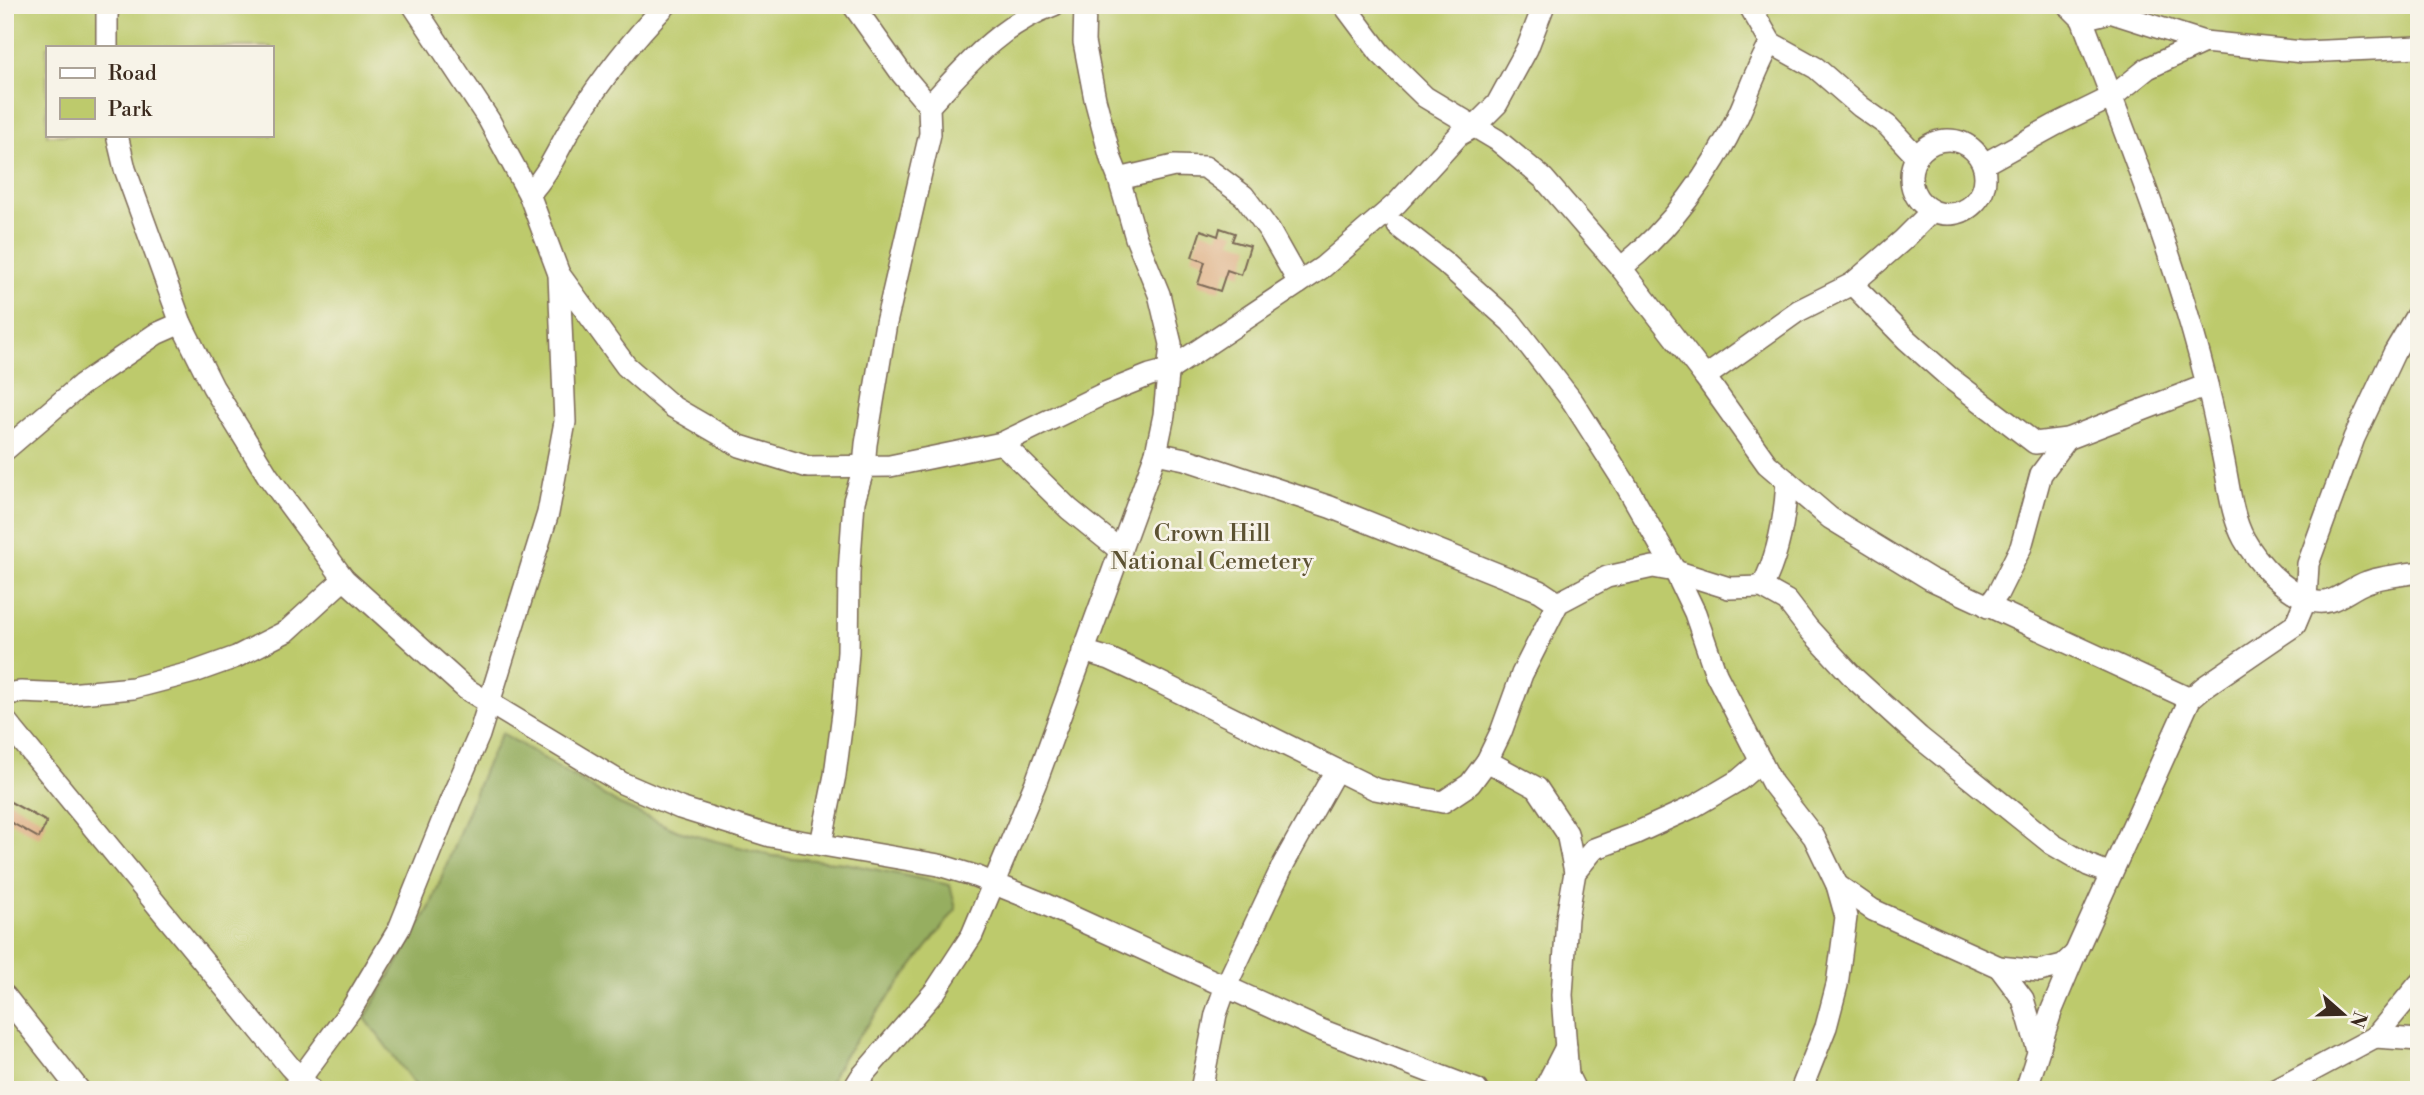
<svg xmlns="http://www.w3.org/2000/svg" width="2424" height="1095" font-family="'Libre Bodoni',serif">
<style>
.green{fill:#bdca6c;stroke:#7c7a45;stroke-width:2;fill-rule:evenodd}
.forest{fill:#96ae60;stroke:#686c3f;stroke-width:2}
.building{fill:#daa473}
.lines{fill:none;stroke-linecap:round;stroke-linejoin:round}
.minor-casing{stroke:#7b6957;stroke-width:24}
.minor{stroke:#fff;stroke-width:21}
.labels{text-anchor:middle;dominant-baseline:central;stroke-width:5;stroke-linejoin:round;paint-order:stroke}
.park-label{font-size:24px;fill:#5c5232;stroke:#f7f3e8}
</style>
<rect width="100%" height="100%" fill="#f7f3e8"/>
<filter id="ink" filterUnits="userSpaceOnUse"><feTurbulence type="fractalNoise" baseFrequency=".0143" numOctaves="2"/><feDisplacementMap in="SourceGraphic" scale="14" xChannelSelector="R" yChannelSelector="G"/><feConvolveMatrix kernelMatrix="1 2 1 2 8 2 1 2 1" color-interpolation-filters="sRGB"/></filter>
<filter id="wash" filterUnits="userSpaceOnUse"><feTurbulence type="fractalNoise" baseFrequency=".00686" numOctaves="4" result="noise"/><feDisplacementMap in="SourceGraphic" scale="28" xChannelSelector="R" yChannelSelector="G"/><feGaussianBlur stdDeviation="1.57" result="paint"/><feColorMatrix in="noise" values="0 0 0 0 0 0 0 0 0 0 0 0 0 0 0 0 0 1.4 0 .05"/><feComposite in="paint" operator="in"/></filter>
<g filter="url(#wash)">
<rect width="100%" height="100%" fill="#f3ddc0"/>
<!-- green -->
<path class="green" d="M5 5H2419V1090H5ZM47 47H271V135H47Z"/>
<!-- forest -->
<path class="forest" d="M502 733 620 805 678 831 773 856 845 863 950 885 956 909 843 1057 826 1090H419L365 1018 430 907 484 770Z"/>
<g id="blocks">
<!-- building -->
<g class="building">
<path d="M1220 228 1235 233 1232 241 1250 246 1241 275 1227 270 1220 291 1198 284 1205 262 1192 257 1201 230 1218 236Z"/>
<path d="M5 799 47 822 39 838 5 819Z"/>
</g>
</g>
</g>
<g filter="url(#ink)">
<use href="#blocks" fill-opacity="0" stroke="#7b6957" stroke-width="2"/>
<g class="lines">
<defs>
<g id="minor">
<path d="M853 5 902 74 929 106"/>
<path d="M1344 5 1380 53 1425 97 1497 140 1544 179 1621 268 1705 377 1767 464 1830 518 1930 579 2190 699"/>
<path d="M1749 5 1771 43 1816 68 1861 107 1888 126 1917 157"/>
<path d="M2068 5 2082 19C2124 131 2168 239 2199 354 2209 390 2217 426 2224 462 2229 487 2232 517 2244 539 2258 564 2282 589 2309 600 2331 609 2347 589 2367 582 2382 576 2402 575 2419 572"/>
<path d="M2082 19 2110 12 2204 42 2303 52 2419 47"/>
<path d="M107 47V14L110 5"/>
<path d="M117 135 125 169 181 323 213 387 268 476 344 579 466 689 622 783 680 808 770 836 939 865 975 876 1042 903 1321 1030 1477 1090"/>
<circle cx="1948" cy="177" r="37"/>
<path d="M1984 164 2055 125 2112 97 2148 68 2204 42"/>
<path d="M1119 179 1174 166 1205 167 1244 196 1269 230 1299 283"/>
<path d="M529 194C550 172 559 146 575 121 601 80 632 40 666 5"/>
<path d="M1398 226 1444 262 1511 322 1573 402 1626 485 1675 571 1695 613 1716 674 1772 783 1814 837 1837 885 1846 917 1837 985 1826 1027 1801 1090"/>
<path d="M1621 268C1671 228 1711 173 1738 116 1749 92 1757 66 1771 43"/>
<path d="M559 274 626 366 673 407 740 446 808 467 890 466 1002 443 1105 393 1150 375 1169 370 1323 267 1397 203 1459 135 1475 126 1497 104 1527 49 1544 5"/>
<path d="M1852 284 1907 340 1950 378 2035 443 2067 439 2207 385"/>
<path d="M1705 377 1798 311 1852 284 1903 240 1932 211"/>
<path d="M1002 443 1069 509 1121 551"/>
<path d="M5 450 81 385 156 334 181 323"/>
<path d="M1156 453 1185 459 1330 507 1540 591 1558 603"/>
<path d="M1762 587C1779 554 1785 519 1787 481"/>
<path d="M1988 607 1998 593 2021 547 2041 474 2067 439"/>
<path d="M1083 651 1110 659 1151 678 1375 789 1443 802 1470 784 1487 761 1501 732 1522 674 1558 603 1607 577 1653 567 1675 571 1729 588 1762 587 1787 601 1807 627 1853 677 1919 737 2052 844 2088 865 2111 874"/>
<path d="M5 694 21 692 69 694 133 688 194 672 236 657 287 631 344 579"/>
<path d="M5 720 290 1067 310 1088"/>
<path d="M1487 761 1537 788 1567 833 1575 872"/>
<path d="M821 844 835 775 843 713 848 652 849 572 854 501 864 467 866 444 886 323 930 134 929 106C967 65 999 25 1054 5"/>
<path d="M1837 885 1873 910 1999 967 2039 971 2063 965 2076 953"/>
<path d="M1999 967 2023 999 2038 1050"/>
<path d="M5 996 79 1090"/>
<path d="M2375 1037 2419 1040"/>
<path d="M292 1090 352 1008 399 929 450 802 479 735 548 513 565 422 559 274 529 194 489 120 413 5"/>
<path d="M853 1090 861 1077 936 990 972 935 1036 782 1156 453 1164 415 1171 344 1159 294 1136 238 1119 179 1111 159 1095 99 1084 42 1085 5"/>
<path d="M1201 1090 1216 1014 1226 986 1284 863 1336 770"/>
<path d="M1544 1090 1566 1047"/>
<path d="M1575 1090 1568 1076 1562 995 1567 918 1575 872 1594 849 1634 834 1693 807 1739 780 1761 761"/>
<path d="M2026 1090 2051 1012 2076 952 2190 699 2204 687 2295 625 2306 599 2308 564 2354 438 2394 353 2419 311"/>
<path d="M2276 1090 2375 1037 2419 984"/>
</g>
</defs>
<!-- minor casing -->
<use href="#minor" class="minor-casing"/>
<!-- minor -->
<use href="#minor" class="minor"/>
</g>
</g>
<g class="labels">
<!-- park labels -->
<g class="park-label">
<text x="1212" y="534">Crown Hill<tspan x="1212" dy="28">National Cemetery</tspan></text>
</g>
</g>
<!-- margin -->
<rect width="2424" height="1095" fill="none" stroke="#f7f3e8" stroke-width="28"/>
<!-- legend -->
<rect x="46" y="46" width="228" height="91" fill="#f7f3e8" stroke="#aca397" stroke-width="2"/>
<rect x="60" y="68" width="35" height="10" fill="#ffffff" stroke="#aca397" stroke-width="2"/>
<text x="108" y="80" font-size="21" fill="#3b2a1e">Road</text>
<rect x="60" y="98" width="35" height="21" fill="#bdca6c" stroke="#aca397" stroke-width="2"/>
<text x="108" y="116" font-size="21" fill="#3b2a1e">Park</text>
<!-- north arrow -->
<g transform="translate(2343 1014) rotate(110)" stroke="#f7f3e8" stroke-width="5" paint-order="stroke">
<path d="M0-5L12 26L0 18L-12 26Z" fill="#3b2a1e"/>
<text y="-10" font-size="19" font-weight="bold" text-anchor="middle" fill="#3b2a1e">N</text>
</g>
</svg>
